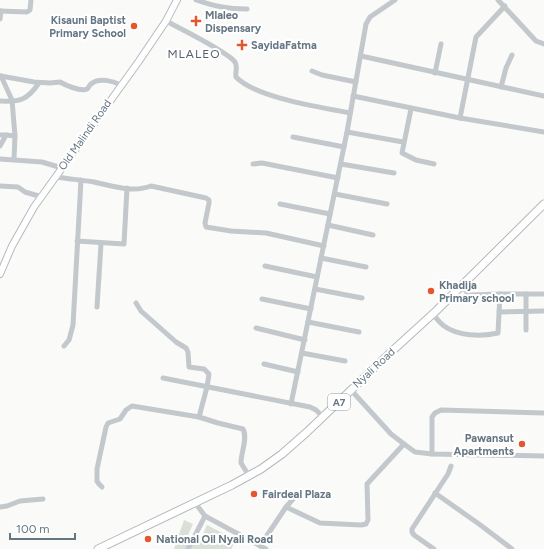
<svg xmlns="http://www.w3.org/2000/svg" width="544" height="549" font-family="Figtree,sans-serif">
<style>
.green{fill:#dadfd7}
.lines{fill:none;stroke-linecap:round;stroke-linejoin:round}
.major-casing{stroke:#b5babe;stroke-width:8}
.highway-casing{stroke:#b4b9bd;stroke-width:9}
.minor{stroke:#c3c8cc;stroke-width:5}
.major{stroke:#fff;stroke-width:6}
.highway{stroke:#fff;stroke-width:7}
.poi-dot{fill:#e4572e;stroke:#fff;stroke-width:1.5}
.labels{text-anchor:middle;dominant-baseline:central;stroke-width:4;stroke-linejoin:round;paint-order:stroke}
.shield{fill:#fff;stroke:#939fa8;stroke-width:1}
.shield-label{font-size:10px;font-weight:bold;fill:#657683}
.poi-label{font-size:11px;font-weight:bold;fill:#657683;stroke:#fff;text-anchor:start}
.street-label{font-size:11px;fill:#657683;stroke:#fff}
.neighbourhood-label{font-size:12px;letter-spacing:1px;fill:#57646e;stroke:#fff}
</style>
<rect width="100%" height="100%" fill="#fafaf8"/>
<!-- green -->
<path class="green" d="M184 520 193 524 188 535 200 541 207 525 236 540 231 549H174Z"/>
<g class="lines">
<defs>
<path id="major" d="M0 274 12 246 34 207 139 61 166 21 177 0"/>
<path id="highway" d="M98 549 232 485 261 469 282 454 307 432 390 353 436 311 544 204"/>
</defs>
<!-- major casing -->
<use href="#major" class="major-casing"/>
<!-- highway casing -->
<use href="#highway" class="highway-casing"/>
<!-- minor -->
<g class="minor">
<path d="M196 0C214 6 227 9 247 9"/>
<path d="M498 0 536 41 544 44"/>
<path d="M0 11 27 12 30 10 31 0"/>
<path d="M0 19 1 11"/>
<path d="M166 21C179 28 228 52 235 62 238 67 235 72 236 77 256 98 320 107 350 113"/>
<path d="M361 56 544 96"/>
<path d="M312 71 322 75 356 82"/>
<path d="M435 73 441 44"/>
<path d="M0 76H1L12 100 15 136 14 159"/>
<path d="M1 76 34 82 50 83 60 82C65 85 81 92 87 89 89 88 89 85 91 84 99 77 113 81 121 85"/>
<path d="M501 87 506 68 512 55"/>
<path d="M353 96 460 118 544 132"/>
<path d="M0 101C21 102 27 100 39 83"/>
<path d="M411 109 402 153 416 160 434 164"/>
<path d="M460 118 476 37 505 6"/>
<path d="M347 132 403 142"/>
<path d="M0 135H6"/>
<path d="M293 137 344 147"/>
<path d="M0 146 6 135 15 136"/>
<path d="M0 159 42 162 62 168"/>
<path d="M253 164 262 163 338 178"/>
<path d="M341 164 394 173"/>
<path d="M56 177C69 179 82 180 94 182 113 186 133 193 151 186L206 198 209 200V203L205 223 206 227 231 231 266 233 324 246"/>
<path d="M0 186 18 187 25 192 42 197"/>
<path d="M335 194 387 204"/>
<path d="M280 204 330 214"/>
<path d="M328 225 373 235"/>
<path d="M77 241 124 244 127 188"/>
<path d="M321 258 366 267"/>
<path d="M265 266 317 277"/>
<path d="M315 289 362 298"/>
<path d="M500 294H544"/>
<path d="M526 294V330"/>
<path d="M262 299 311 309"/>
<path d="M136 303 141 311 176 342 186 348 188 352 189 367 204 369 209 374 207 387 199 417"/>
<path d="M97 307 101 244"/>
<path d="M499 312 544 311"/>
<path d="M433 314C436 318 440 323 444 326 458 336 481 337 498 333L500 294 470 295 462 287"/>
<path d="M308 322 359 332"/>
<path d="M256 328 305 340"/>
<path d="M64 346 69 340 73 325 81 180"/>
<path d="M302 353 345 361"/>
<path d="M264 364 298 372"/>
<path d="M163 378 310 407 316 410 323 417"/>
<path d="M351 390 391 434 404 444 415 452 432 454 544 456"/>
<path d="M291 404 347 132 366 24 370 17 395 0"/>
<path d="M432 454V417L435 413 441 410 544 413"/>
<path d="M102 487 99 484 97 481V469L106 427 108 423 120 419 126 410 132 406 199 417 218 423 243 429C248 438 241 452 241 463L249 476"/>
<path d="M435 493 479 524 512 549"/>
<path d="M196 504 205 516 266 549"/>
<path d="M0 507 7 506 20 501 43 499"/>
<path d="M286 507 320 523 361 525 366 524 368 520 367 484 404 444"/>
<path d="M260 546 286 507 294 498"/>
<path d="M188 549 205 516"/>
<path d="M434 549 414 535 412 532V529L448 474 451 466"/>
</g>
<!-- major -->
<use href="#major" class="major"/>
<!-- highway -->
<use href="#highway" class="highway"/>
</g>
<!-- markers -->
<g class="poi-dot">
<path d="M194 15h4v4h4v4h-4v4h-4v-4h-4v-4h4z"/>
<circle cx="134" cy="26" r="4"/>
<path d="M240 39h4v4h4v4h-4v4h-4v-4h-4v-4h4z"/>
<circle cx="431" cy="291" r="4"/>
<circle cx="522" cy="444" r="4"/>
<circle cx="254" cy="494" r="4"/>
<circle cx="148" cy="539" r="4"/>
</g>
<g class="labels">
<!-- shield labels -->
<rect class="shield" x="328" y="394" width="22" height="16" rx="3"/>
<g class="shield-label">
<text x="339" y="402">A7</text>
</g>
<!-- poi labels -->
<g class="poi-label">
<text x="205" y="15">Mlaleo<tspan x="205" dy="13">Dispensary</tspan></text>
<text x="126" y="20" text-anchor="end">Kisauni Baptist<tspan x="126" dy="13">Primary School</tspan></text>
<text x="251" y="45">SayidaFatma</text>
<text x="439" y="285">Khadija<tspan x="439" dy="13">Primary school</tspan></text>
<text x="514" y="438" text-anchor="end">Pawansut<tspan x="514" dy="13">Apartments</tspan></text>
<text x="262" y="494">Fairdeal Plaza</text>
<text x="156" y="539">National Oil Nyali Road</text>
</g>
<!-- street labels -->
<g class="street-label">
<text transform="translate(85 135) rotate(-55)">Old Malindi Road</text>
<text transform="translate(374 368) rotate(-43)">Nyali Road</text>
</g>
<!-- neighbourhood labels -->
<g class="neighbourhood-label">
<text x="194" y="54">MLALEO</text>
</g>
</g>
<!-- scale -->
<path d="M10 533v6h65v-6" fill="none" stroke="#657683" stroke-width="2"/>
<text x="16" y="533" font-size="12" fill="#657683" stroke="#ffffff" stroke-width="3" paint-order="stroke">100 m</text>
</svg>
